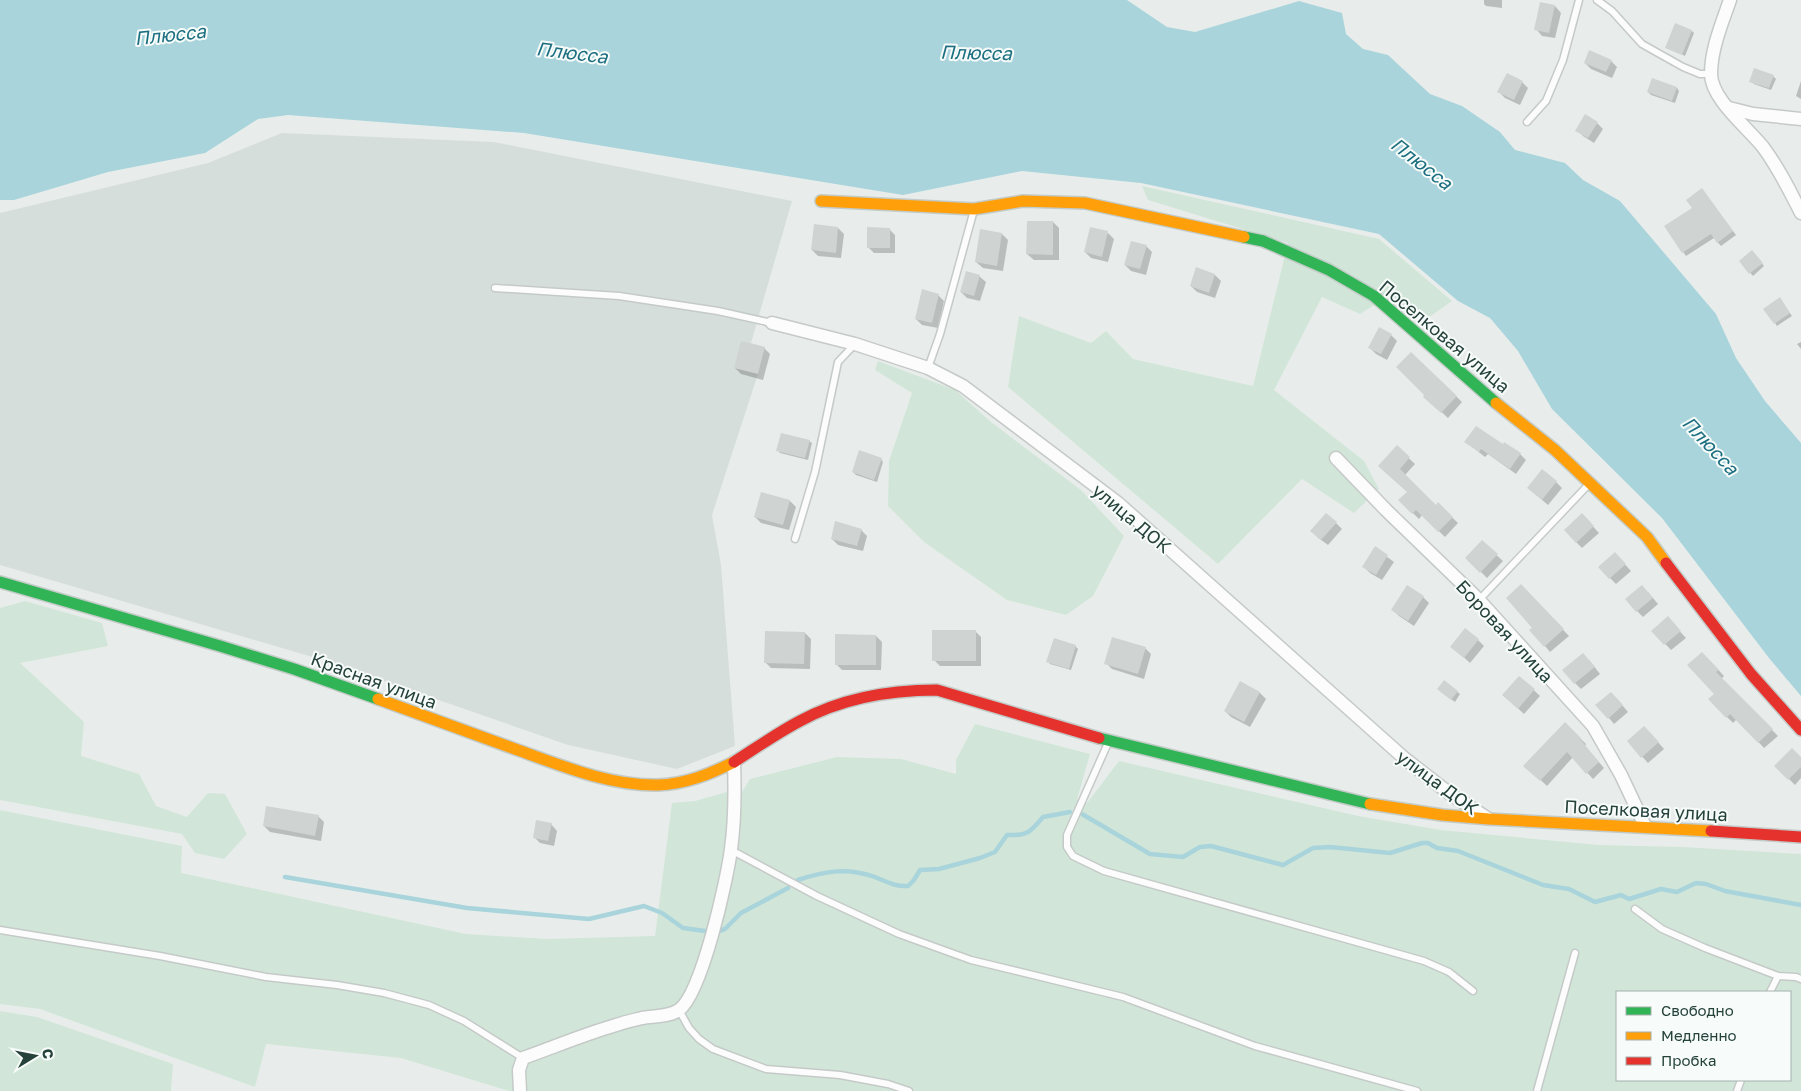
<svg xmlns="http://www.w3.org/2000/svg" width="1801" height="1091" font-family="'Golos Text',sans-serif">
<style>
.built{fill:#d6dedb}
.green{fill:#d1e6d8;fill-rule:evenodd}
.water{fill:#a9d4db}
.shadow{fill:#0003}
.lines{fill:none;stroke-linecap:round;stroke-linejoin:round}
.stream{stroke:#a9d4db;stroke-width:4.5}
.building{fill:#cfd4d2}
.lane-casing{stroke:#c5cac8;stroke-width:9}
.street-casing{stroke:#c5cac8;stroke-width:15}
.fast-casing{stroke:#c3cbc8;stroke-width:14}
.slow-casing{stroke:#c3cbc8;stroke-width:14}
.jam-casing{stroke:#c3cbc8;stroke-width:14}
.lane{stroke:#fcfcfc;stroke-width:6}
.street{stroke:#fcfcfc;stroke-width:12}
.fast{stroke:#30b455;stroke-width:11}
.slow{stroke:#ff9f0a;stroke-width:11}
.jam{stroke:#e5322d;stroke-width:11}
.labels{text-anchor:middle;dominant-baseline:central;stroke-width:4;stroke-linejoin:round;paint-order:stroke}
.street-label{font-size:18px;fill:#24423a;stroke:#f7fbf9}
.water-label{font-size:19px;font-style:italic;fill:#1c6f80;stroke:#f7fbf9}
</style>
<rect width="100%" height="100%" fill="#e8edeb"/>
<!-- built -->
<path class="built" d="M282 133 494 142 792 201 751 343 765 347 758 374 712 515 721 565 735 746 677 769 568 745 326 661 0 565V213L208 163Z"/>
<!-- green -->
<g class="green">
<path d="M1142 186 1379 239 1452 301 1425 320 1388 296 1360 314 1322 297 1274 390 1364 461 1379 489 1354 513 1302 479 1218 564 1008 387 1019 316 1091 343 1106 331 1133 359 1253 386 1288 243 1148 200Z"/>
<path d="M878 361 955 390 991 422 1081 490 1124 536 1093 596 1066 615 1007 600 924 542 888 506 889 461 912 393 875 370Z"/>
<path d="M25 601 102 623 108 646 20 663 84 722 81 756 139 774 156 806 187 817 208 793 225 794 247 834 224 859 195 853 182 834 0 800V608Z"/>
<path d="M975 724 1090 754 1077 799 1087 803 1119 761 1358 816 1441 830 1599 845 1682 847 1801 854V1091H509L401 1058 266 1044 255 1087 40 1009 0 1004V810L182 846 181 873 466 934 547 939 655 936 672 803 695 801 727 792H742L750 779 837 757 901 759 956 774V760ZM1617 992H1790V1080H1617Z"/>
<path d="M0 1011 37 1017 173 1064 171 1091H0Z"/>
</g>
<!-- water -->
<path class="water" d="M0 0H1127L1167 27 1195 32 1299 1 1342 13 1346 34 1363 49 1388 55 1430 94 1462 106 1500 132 1515 150 1565 163 1583 180 1620 201 1716 314 1736 358 1765 401 1801 443V696L1769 658 1662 518 1552 409 1518 351 1490 318 1458 301 1379 234 1141 183 1022 171 903 195 524 133 288 115 258 119 205 153 108 172 14 200H0Z"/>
<!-- shadow -->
<g class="shadow">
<path d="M1484 0H1502V8L1486 6 1484 4Z"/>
<path d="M1555 6 1561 13 1555 38 1542 36 1536 29Z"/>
<path d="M1692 31 1694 33 1685 56 1667 47Z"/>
<path d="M1611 61 1617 67 1612 78 1591 69 1585 63Z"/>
<path d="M1773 76 1776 79 1771 90 1754 84 1751 81Z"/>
<path d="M1801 81V99L1796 96Z"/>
<path d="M1522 82 1528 88 1520 105 1505 98 1499 92Z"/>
<path d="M1677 88 1679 91 1675 103 1651 95 1648 92Z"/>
<path d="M1597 123 1603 129 1594 143 1583 136 1577 130Z"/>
<path d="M1702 190 1736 235 1721 246 1714 238 1686 256 1666 227 1694 209Z"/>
<path d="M1053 222 1059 228V260H1034L1027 254Z"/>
<path d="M838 228 844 234 841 258 818 256 812 250Z"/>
<path d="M889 229 895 235V253H874L868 247Z"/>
<path d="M1108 233 1114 239 1108 262 1091 258 1085 252Z"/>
<path d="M1002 234 1008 240 1003 271 983 268 976 262Z"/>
<path d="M1146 246 1152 252 1146 275 1131 271 1125 265Z"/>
<path d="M1754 254 1764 266 1753 276 1740 261Z"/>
<path d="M1215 275 1221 281 1215 298 1197 292 1191 286Z"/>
<path d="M979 276 986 282 980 301 967 298 961 292Z"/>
<path d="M938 295 944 301 938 328 922 325 916 319Z"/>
<path d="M1782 302 1792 316 1777 326 1775 323Z"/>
<path d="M1391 335 1397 341 1387 360 1376 354 1370 348Z"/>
<path d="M1801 342V349L1797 344Z"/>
<path d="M764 348 770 354 763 380 741 374 735 368Z"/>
<path d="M1411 353 1462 402 1448 418 1431 402Z"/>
<path d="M809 441 812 443 808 460 780 453 778 450Z"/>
<path d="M1466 442 1520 454 1526 460 1516 474 1488 454 1485 457Z"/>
<path d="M1397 447 1415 464 1405 475 1436 506 1438 504 1458 523 1445 537 1422 515 1419 519 1400 500 1408 492 1380 466Z"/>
<path d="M881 459 883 462 877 482 856 475 853 472Z"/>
<path d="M1556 482 1562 488 1548 505 1528 488Z"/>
<path d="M790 501 796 507 789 530 761 523 755 517Z"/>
<path d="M1588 521 1599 533 1582 548 1576 542Z"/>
<path d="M1336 523 1342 529 1328 545 1317 537Z"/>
<path d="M861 530 867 536 863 551 838 545 832 539Z"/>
<path d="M1482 542 1503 561 1487 578 1467 558Z"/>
<path d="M1375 548 1394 562 1382 580 1370 573 1364 567Z"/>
<path d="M1621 560 1631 571 1616 584 1610 578Z"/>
<path d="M1521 586 1569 636 1550 652 1545 646Z"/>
<path d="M1648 592 1658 604 1643 617 1637 611Z"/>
<path d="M1423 597 1429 603 1414 626 1399 616 1393 610Z"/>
<path d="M1673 624 1686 638 1671 650 1653 631Z"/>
<path d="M975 631 981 637V666H940L934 660Z"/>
<path d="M805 633 811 639 810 669 771 668 765 662Z"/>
<path d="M876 636 882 642 881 670H842L836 664Z"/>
<path d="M1478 640 1484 646 1470 663 1458 652Z"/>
<path d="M1075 646 1078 649 1071 670 1050 664 1048 661Z"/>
<path d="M1145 648 1151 654 1144 679 1112 669 1106 663Z"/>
<path d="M1708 659 1724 676 1721 679 1778 736 1764 748 1737 719 1733 723 1710 700 1715 694Z"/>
<path d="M1589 660 1600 674 1581 689 1575 683Z"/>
<path d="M1520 677 1540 696 1524 714 1510 701Z"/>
<path d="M1445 682 1460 694 1455 702 1441 692Z"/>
<path d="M1240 683 1260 693 1266 699 1250 727 1231 717 1225 711Z"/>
<path d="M1617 699 1628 712 1614 724 1609 718Z"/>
<path d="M1565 724 1586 744 1585 746 1604 768 1593 779 1573 757 1547 786 1531 771Z"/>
<path d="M1650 733 1664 749 1648 763 1628 741Z"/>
<path d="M1801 759V778L1795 785 1776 766Z"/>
<path d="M318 816 324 822 321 841 270 832 264 826Z"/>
<path d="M551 824 557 831 554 846 540 843 534 837Z"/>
</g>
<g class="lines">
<!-- stream -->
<g class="stream">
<path d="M1082 814 1150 854 1183 857 1200 847 1211 846 1283 865 1313 848 1330 847 1390 853 1422 843H1428L1437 848 1458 851 1543 885 1569 889 1595 902 1621 895 1629 899 1661 889 1677 892 1696 883 1706 884 1725 891 1801 905"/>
<path d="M285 877 467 908 589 919 644 906 662 913 683 928 705 931"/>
<path d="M798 880C825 871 847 867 875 877 887 882 896 887 908 886L914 880 920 870 939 869 980 858 995 852 1007 835C1028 836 1030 832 1043 817L1070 812"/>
<path d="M719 931 725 929 741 913 788 888"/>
</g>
</g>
<!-- building -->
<g class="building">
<path d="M1540 2 1555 5 1549 33 1534 30Z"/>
<path d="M1675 23 1692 30 1682 55 1665 48Z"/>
<path d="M1589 50 1612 60 1606 72 1584 63Z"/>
<path d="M1754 68 1774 75 1769 88 1749 82Z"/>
<path d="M1507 73 1523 81 1514 100 1497 92Z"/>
<path d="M1652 78 1677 87 1672 101 1647 92Z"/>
<path d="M1585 114 1598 122 1588 138 1575 131Z"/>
<path d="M1702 188 1733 231 1717 243 1711 234 1682 253 1664 226 1692 208 1686 200Z"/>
<path d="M1027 221H1053V255L1026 254Z"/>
<path d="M814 224 838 227 836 253 811 250Z"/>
<path d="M867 227 890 228V248H867Z"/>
<path d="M1090 227 1108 231 1102 257 1084 252Z"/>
<path d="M980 229 1002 233 997 266 975 262Z"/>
<path d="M1131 241 1147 245 1140 269 1124 265Z"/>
<path d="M1752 250 1763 263 1749 274 1739 261Z"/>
<path d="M1196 267 1215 274 1209 293 1190 286Z"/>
<path d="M966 271 980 275 974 296 960 292Z"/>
<path d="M922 289 939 294 932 323 915 319Z"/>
<path d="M1780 297 1790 313 1774 324 1763 309Z"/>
<path d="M1379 327 1392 334 1381 354 1368 348Z"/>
<path d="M741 341 765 347 758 374 734 368Z"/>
<path d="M1411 352 1457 396 1441 413 1423 397 1424 395 1396 367Z"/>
<path d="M1476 426 1503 444 1504 442 1521 453 1510 469 1481 449 1479 452 1464 442Z"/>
<path d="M781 433 810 440 805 458 776 451Z"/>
<path d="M1397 445 1410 457 1400 469 1436 505 1438 502 1453 517 1438 532 1416 510 1412 514 1398 500 1407 492 1378 466Z"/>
<path d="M859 450 882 458 874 480 852 472Z"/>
<path d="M1542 469 1557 481 1542 500 1527 488Z"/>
<path d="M761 492 790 500 783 525 754 517Z"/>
<path d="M1326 513 1337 522 1321 540 1310 531Z"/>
<path d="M1582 513 1594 526 1576 543 1564 530Z"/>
<path d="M835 521 862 529 857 546 831 539Z"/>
<path d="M1482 540 1498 554 1480 573 1465 558Z"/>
<path d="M1375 546 1388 555 1376 575 1362 567Z"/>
<path d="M1615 552 1626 564 1609 579 1598 567Z"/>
<path d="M1521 584 1564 629 1544 647 1529 630 1532 628 1506 598Z"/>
<path d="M1407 585 1424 596 1408 621 1391 610Z"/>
<path d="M1642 585 1653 598 1636 612 1625 599Z"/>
<path d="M1668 616 1681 631 1664 645 1651 631Z"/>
<path d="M1465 628 1479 639 1464 658 1450 647Z"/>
<rect x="932" y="630" width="44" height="31"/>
<path d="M765 631 805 632 804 664 764 663Z"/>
<path d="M835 634 876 635V665H835Z"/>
<path d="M1112 637 1146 647 1138 674 1104 664Z"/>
<path d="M1054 638 1076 645 1069 669 1046 662Z"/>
<path d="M1702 652 1719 670 1716 672 1773 729 1758 743 1730 714 1726 718 1708 699 1714 694 1687 665Z"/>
<path d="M1583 653 1595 667 1574 684 1562 670Z"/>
<path d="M1519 676 1535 689 1518 709 1502 695Z"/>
<path d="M1444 680 1458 691 1451 700 1437 689Z"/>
<path d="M1240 681 1260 692 1244 722 1224 711Z"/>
<path d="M1611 692 1623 705 1608 719 1595 705Z"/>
<path d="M1565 722 1581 738 1580 739 1599 762 1586 774 1567 752 1540 781 1523 766Z"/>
<path d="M1644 726 1659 742 1641 758 1627 741Z"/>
<path d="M1792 748 1801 757V767L1788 780 1774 766Z"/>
<path d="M266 806 319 815 315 836 263 826Z"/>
<path d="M536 820 552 823 548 841 533 838Z"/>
</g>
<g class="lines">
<defs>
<g id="lane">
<path d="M1597 0 1612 11 1642 44 1683 67 1700 74H1711"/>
<path d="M1527 122 1546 101 1563 60 1579 0"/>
<path d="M495 288 619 296 718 311 772 323"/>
<path d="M928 368 940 334 974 210"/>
<path d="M795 539 815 472 838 362 855 344"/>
<path d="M1479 600 1590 483"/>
<path d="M1108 743 1067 835V847L1073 856 1104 871 1424 961 1449 972 1473 991"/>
<path d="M731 850 817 896 899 934 971 960 1123 997 1255 1046 1417 1091"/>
<path d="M1635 909 1662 929 1705 948 1778 976 1796 977 1801 979"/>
<path d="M0 930 160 956 266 977 337 985 384 993 429 1005 464 1021 523 1058"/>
<path d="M1770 992 1778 976"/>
<path d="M679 1010 689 1028 699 1039 713 1049 766 1069 840 1075 888 1084 909 1091"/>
<path d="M1537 1091 1575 953"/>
<path d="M1737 1091 1741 1080"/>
</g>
<g id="street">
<path d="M1730 0C1722 23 1711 49 1711 74 1711 99 1748 128 1763 147 1778 167 1790 191 1801 213"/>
<path d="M1729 108 1753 114 1801 119"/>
<path d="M772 323 855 344 928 368 963 386 1118 503 1404 758 1449 793 1487 818"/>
<path d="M1336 458 1386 510 1479 600 1593 726 1621 775 1645 826"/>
<path d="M520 1091 519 1070 523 1058C554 1047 585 1034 616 1025 625 1022 634 1020 642 1018 653 1016 669 1017 679 1010 702 993 727 880 731 849 735 821 735 791 734 762"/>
</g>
<g id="fast">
<path d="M1244 237 1263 241 1329 270 1374 296 1496 403"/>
<path d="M0 582 220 646 294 669 378 699"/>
<path d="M1099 738 1370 804"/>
</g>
<g id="slow">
<path d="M821 201 974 209 1023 201 1085 203 1244 237"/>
<path d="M1496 403 1555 450 1647 537 1666 563"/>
<path d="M378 699C424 716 469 732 515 749 560 765 609 786 658 785 686 784 710 774 734 762"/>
<path d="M1370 804 1442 815 1489 819 1711 831"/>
</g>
<g id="jam">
<path d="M1666 563 1751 674 1801 730"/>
<path d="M734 762C756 748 777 733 800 721 842 698 889 690 937 690L1099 738"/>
<path d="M1711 831 1801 837"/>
</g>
</defs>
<!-- lane casing -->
<use href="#lane" class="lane-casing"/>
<!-- street casing -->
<use href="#street" class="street-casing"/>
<!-- fast casing -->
<use href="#fast" class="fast-casing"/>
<!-- slow casing -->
<use href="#slow" class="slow-casing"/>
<!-- jam casing -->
<use href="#jam" class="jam-casing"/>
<!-- lane -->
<use href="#lane" class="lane"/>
<!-- street -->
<use href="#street" class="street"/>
<!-- fast -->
<use href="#fast" class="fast"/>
<!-- slow -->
<use href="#slow" class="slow"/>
<!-- jam -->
<use href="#jam" class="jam"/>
</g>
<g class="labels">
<!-- street labels -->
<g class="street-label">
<text transform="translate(1445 336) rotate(40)">Поселковая улица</text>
<text transform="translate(1132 518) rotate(40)">улица ДОК</text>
<text transform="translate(1505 631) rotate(47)">Боровая улица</text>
<text transform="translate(374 680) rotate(20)">Красная улица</text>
<text transform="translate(1438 782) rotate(36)">улица ДОК</text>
<text transform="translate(1646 810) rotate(3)">Поселковая улица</text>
</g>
<!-- water labels -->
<g class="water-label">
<text transform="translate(170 34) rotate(-6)">Плюсса</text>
<text transform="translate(572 52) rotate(7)">Плюсса</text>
<text transform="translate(976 52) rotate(1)">Плюсса</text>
<text transform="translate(1422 163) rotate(38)">Плюсса</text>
<text transform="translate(1711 445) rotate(47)">Плюсса</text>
</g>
</g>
<!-- legend -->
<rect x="1616" y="991" width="175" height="90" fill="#f7fbf9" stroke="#a3b1ad"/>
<rect x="1626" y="1007" width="25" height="8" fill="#30b455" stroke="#a3b1ad"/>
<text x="1661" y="1016" font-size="15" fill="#24423a">Свободно</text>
<rect x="1626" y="1032" width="25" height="8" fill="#ff9f0a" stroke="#a3b1ad"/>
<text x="1661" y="1041" font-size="15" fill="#24423a">Медленно</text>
<rect x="1626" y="1057" width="25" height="8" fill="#e5322d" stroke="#a3b1ad"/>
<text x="1661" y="1066" font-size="15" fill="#24423a">Пробка</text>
<!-- north arrow -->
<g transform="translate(35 1056) rotate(80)" stroke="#f7fbf9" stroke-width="4" paint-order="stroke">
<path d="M0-4L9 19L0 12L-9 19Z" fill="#24423a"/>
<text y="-8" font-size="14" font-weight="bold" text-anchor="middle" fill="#24423a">С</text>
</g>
</svg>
